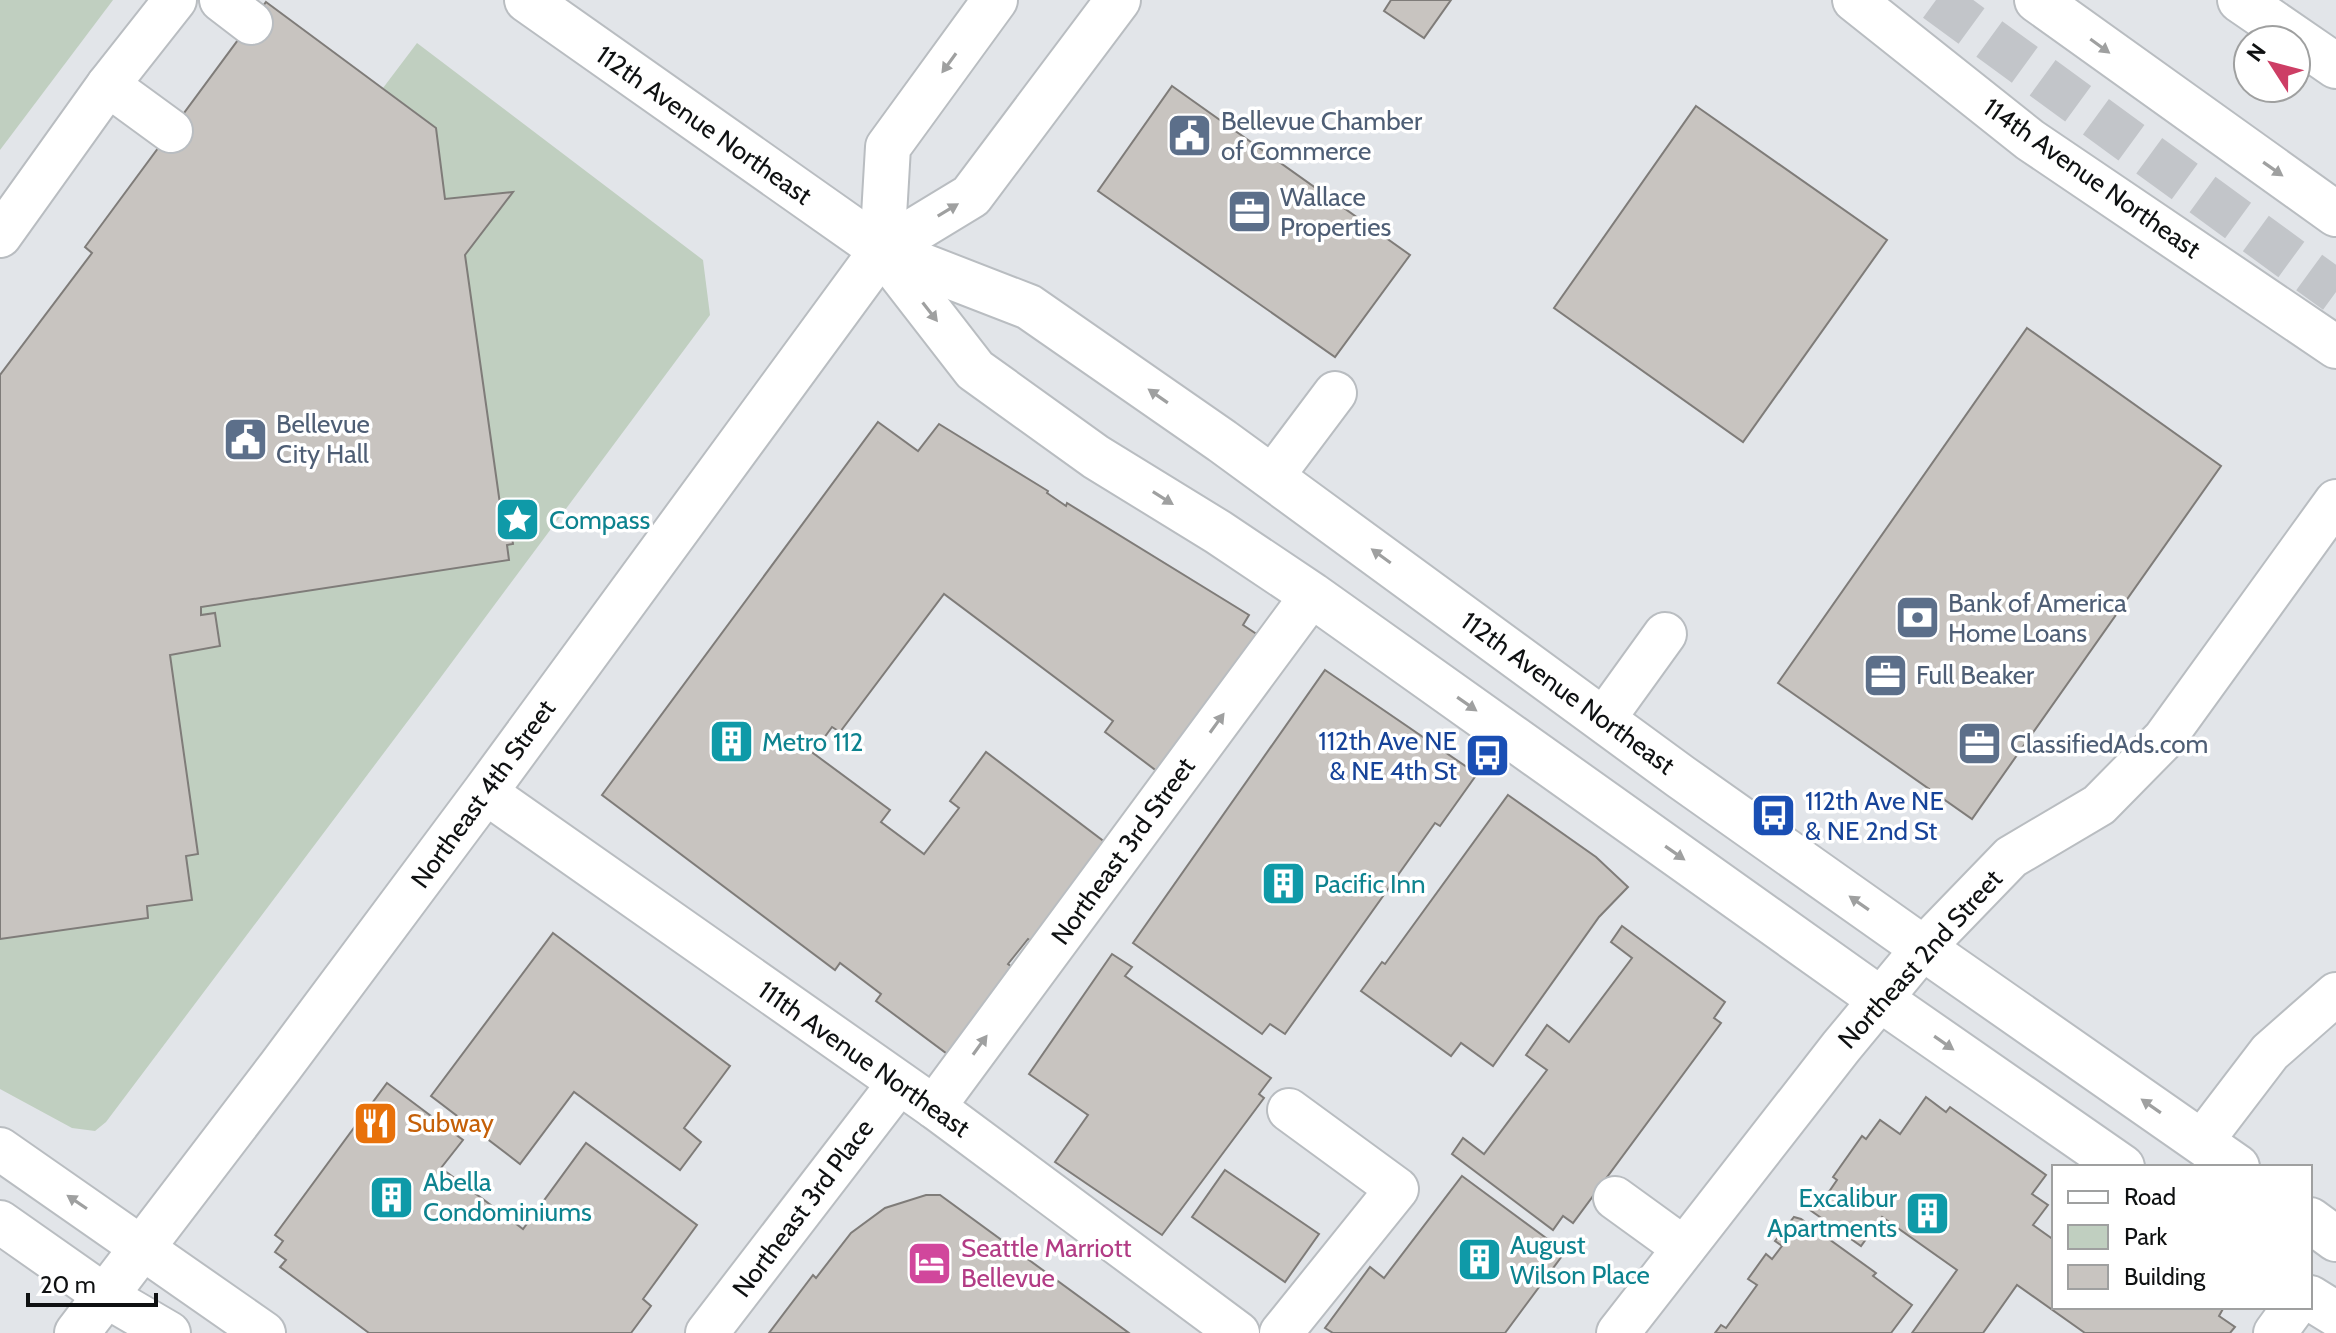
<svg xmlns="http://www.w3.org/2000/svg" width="2336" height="1333" font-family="Cabin,sans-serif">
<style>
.green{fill:#c0cfc0}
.building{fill:#c8c4c0;stroke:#7f7c79;stroke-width:2}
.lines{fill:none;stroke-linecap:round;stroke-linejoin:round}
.highway-tunnel{stroke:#c2c5c9;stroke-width:44;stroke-dasharray:44 22;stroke-linecap:butt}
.minor-casing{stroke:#b9bdc1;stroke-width:46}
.major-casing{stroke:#b9bdc1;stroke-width:48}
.highway-casing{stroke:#b9bdc1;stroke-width:48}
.minor{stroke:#fff;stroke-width:42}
.major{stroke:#fff;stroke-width:44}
.highway{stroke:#fff;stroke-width:44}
.oneway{fill:#9fa0a0}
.labels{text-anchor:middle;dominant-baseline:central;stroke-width:7;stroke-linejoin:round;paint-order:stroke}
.service-label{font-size:26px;fill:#4e5e75;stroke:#fff;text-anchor:start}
.street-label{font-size:26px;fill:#0f1112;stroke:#fff}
.culture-label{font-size:26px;fill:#0d838f;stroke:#fff;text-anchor:start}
.transit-label{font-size:26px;fill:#164399;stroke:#fff;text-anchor:end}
.food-label{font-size:26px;fill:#c56008;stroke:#fff;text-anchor:start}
.hotel-label{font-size:26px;fill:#b23c85;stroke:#fff;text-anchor:start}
</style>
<rect width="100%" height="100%" fill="#e2e5e9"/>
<!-- green -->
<g class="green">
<path d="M0 0H113L0 150Z"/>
<path d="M417 43 703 260 710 315 438 681 106 1122 95 1131 72 1128 0 1089V939L148 918 147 906 192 900 186 856 198 854 170 655 220 645 201 615V607L509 560 507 545 513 543 507 503 500 504 465 255 512 192 445 199 436 128 383 88Z"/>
</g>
<!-- building -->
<g class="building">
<path d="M1391 0H1451L1424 38 1384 11Z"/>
<path d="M266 2 436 128 445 199 513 192 465 255 500 504 507 503 513 544 507 545 509 560 201 607V615L215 613 220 646 170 655 198 854 186 856 192 900 147 906 148 918 0 939V375L92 253 85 247Z"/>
<path d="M1172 86 1410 255 1335 357 1098 191Z"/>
<path d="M1696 106 1887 240 1743 442 1554 308Z"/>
<path d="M2027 328 2221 466 1972 819 1778 683Z"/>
<path d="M878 422 918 451 939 424 1048 491 1047 493 1066 506 1067 503 1249 615 1243 625 1258 635 1162 775 1105 732 1113 721 944 594 840 732 832 727 813 753 890 810 881 822 924 854 959 808 950 801 986 752 1110 846 1036 944 1028 939 1008 964 1016 970 950 1056 876 1001 881 994 840 963 835 970 602 795Z"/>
<path d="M1325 670 1477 774 1440 826 1435 823 1285 1034 1270 1024 1262 1034 1133 943Z"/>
<path d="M1508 795 1596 857 1628 887 1599 917 1493 1066 1461 1043 1451 1056 1361 991 1382 962 1385 964Z"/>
<path d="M1622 926 1725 1002 1714 1018 1721 1023 1573 1223 1563 1216 1553 1230 1452 1154 1463 1138 1484 1154 1547 1070 1526 1055 1547 1025 1569 1042 1632 958 1611 942Z"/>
<path d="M553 933 730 1066 684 1128 701 1142 680 1170 574 1092 520 1164 431 1096Z"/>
<path d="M1112 954 1132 967 1125 976 1271 1078 1259 1094 1264 1098 1162 1235 1055 1162 1088 1115 1029 1074Z"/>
<path d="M387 1083 463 1140 441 1168 523 1229 586 1143 697 1225 643 1299 651 1306 631 1333H369L280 1267 286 1260 275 1252 283 1241 275 1235Z"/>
<path d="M1926 1097 1946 1112 1950 1107 2046 1175 2032 1194 2048 1205 2033 1225 2054 1240V1307H2224L2219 1316 2235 1327 2230 1333H2085L2017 1285 1983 1333H1912L1957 1270 1882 1217 1861 1246 1810 1210 1822 1193 1826 1196 1837 1180 1833 1177 1862 1136 1866 1139 1880 1120 1900 1134Z"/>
<path d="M1225 1170 1319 1234 1285 1282 1192 1217Z"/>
<path d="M1462 1176 1565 1252 1505 1333H1333L1325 1328 1370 1267 1384 1278Z"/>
<path d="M926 1195H940L1129 1333H769L813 1275 816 1278 851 1233 885 1208Z"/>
<path d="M1794 1217 1801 1219 1876 1273 1873 1276 1912 1305 1891 1333H1715L1721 1325 1726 1328 1757 1285 1748 1279 1766 1254 1772 1259 1782 1246 1775 1241Z"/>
</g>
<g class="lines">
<!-- highway-tunnel -->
<path class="highway-tunnel" d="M1936 0 2336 292"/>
<defs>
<g id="minor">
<path d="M221 0 251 23"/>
<path d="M1854 0 2030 140 2336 347"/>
<path d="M108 85 171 131"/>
<path d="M0 236 108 85 175 0"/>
<path d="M1272 477 1335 393"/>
<path d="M1603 720 1665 634"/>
<path d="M485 792 934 1107 1238 1333"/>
<path d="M934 1107 1312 595"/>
<path d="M2202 1141 2270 1052 2336 994"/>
<path d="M0 1149 264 1333"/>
<path d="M1615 1198 1684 1248"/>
<path d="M0 1222 104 1295 169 1333"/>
<path d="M707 1333 899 1083"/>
<path d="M1281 1333 1397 1189 1289 1110"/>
<path d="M1618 1333 1841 1047 1923 948 2011 857 2099 805 2164 739 2336 501"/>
<path d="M2275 1333 2294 1307"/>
</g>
<g id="major">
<path d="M527 0 882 250 1029 307 1222 441 1681 777 1923 948 2237 1167"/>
<path d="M882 250 975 370 1096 457 1218 532 1312 595 1880 999 2122 1167"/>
<path d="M882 250 888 147 995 0"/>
<path d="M2310 1220 2336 1239"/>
<path d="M2310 1298 2336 1314"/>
<path d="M77 1333 280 1067 485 792 882 250 971 196 1118 0"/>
</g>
<g id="highway">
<path d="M2037 0 2336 214"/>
<path d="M2240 0 2336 66"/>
</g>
</defs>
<!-- minor casing -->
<use href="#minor" class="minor-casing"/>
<!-- major casing -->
<use href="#major" class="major-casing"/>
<!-- highway casing -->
<use href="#highway" class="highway-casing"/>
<!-- minor -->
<use href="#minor" class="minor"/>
<!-- major -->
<use href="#major" class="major"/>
<!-- highway -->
<use href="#highway" class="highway"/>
</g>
<!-- one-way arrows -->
<defs><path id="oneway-solid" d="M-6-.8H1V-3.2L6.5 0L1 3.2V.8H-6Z" transform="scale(2)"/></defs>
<g class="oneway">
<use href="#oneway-solid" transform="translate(2100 46) rotate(36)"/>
<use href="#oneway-solid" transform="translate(949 63) rotate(126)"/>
<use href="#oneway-solid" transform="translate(2273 169) rotate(35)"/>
<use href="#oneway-solid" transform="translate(948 210) rotate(-31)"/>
<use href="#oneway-solid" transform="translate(930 312) rotate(52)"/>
<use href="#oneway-solid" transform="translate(1158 396) rotate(-145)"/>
<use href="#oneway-solid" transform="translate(1163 498) rotate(32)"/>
<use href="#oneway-solid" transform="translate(1381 556) rotate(-144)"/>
<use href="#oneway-solid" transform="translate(1467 704) rotate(35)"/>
<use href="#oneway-solid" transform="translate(1217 723) rotate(-54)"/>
<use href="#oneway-solid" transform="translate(1675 853) rotate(35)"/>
<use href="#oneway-solid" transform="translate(1859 903) rotate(-145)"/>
<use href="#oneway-solid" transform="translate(1944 1043) rotate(35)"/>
<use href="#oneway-solid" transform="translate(980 1045) rotate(-54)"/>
<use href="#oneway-solid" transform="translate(2151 1106) rotate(-145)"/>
<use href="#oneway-solid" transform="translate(77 1202) rotate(-146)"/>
</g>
<!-- icons -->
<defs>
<symbol id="civic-square" viewBox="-11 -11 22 22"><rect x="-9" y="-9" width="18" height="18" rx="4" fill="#5c6f8a" stroke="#fff"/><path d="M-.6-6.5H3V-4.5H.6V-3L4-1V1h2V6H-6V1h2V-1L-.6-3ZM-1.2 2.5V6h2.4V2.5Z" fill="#fff"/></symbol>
<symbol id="office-square" viewBox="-11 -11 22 22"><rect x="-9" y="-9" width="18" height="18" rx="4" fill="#5c6f8a" stroke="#fff"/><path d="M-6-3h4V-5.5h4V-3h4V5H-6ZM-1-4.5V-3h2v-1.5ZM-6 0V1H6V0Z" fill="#fff"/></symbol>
<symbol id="sight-square" viewBox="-11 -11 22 22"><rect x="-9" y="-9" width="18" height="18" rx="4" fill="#0f9aa8" stroke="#fff"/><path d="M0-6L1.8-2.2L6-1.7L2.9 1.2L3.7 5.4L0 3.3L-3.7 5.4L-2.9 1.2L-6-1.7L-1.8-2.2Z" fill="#fff"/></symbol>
<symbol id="bank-square" viewBox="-11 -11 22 22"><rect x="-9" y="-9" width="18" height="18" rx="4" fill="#5c6f8a" stroke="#fff"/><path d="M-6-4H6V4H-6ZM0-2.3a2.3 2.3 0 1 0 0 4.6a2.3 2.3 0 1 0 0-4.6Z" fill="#fff"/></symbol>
<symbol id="building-square" viewBox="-11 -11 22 22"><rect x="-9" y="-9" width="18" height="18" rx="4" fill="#0f9aa8" stroke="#fff"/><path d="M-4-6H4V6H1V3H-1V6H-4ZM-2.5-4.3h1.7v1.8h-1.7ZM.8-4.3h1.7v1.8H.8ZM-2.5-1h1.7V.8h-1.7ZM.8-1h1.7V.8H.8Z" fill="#fff"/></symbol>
<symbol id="bus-square" viewBox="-11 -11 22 22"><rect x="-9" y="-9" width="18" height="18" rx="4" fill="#1a4fb4" stroke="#fff"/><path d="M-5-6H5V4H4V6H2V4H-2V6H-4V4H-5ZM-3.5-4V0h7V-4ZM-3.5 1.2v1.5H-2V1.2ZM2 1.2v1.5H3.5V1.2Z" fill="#fff"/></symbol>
<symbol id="restaurant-square" viewBox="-11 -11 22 22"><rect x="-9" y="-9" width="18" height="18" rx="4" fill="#e8710a" stroke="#fff"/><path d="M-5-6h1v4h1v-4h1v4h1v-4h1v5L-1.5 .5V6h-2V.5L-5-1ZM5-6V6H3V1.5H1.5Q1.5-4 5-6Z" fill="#fff"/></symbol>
<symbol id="hotel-square" viewBox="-11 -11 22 22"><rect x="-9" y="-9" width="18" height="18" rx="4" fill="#d1479c" stroke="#fff"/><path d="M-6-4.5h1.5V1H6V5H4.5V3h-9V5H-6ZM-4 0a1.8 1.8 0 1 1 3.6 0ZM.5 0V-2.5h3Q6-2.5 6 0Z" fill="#fff"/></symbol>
</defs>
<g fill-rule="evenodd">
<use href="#civic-square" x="1164" y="110" width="51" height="51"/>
<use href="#office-square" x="1224" y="186" width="51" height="51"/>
<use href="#civic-square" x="220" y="414" width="51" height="51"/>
<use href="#sight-square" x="492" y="494" width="51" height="51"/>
<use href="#bank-square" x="1892" y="592" width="51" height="51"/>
<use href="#office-square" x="1860" y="650" width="51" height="51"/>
<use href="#building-square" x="706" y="716" width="51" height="51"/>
<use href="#office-square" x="1954" y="718" width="51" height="51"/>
<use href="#bus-square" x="1462" y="730" width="51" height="51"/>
<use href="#bus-square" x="1748" y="790" width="51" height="51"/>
<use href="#building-square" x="1258" y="858" width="51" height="51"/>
<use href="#restaurant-square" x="350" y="1098" width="51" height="51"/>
<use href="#building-square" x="366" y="1172" width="51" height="51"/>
<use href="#building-square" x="1902" y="1188" width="51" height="51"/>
<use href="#building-square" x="1454" y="1234" width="51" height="51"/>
<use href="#hotel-square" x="904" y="1238" width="51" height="51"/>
</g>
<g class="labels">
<!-- service labels -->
<g class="service-label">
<text x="1221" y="121">Bellevue Chamber<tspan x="1221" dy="30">of Commerce</tspan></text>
<text x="1280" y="197">Wallace<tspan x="1280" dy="30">Properties</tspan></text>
<text x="276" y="424">Bellevue<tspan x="276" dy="30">City Hall</tspan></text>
<text x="1948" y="603">Bank of America<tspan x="1948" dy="30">Home Loans</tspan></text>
<text x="1916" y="675">Full Beaker</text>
<text x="2010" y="744">ClassifiedAds.com</text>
</g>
<!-- street labels -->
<g class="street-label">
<text transform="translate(704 125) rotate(35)">112th Avenue Northeast</text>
<text transform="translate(2092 178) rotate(35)">114th Avenue Northeast</text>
<text transform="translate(1568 693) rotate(36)">112th Avenue Northeast</text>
<text transform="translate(483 794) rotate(-54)">Northeast 4th Street</text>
<text transform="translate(1123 851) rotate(-54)">Northeast 3rd Street</text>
<text transform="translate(1920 959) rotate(-48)">Northeast 2nd Street</text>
<text transform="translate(864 1059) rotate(35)">111th Avenue Northeast</text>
<text transform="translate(803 1208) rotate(-53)">Northeast 3rd Place</text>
</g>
<!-- culture labels -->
<g class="culture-label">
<text x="549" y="520">Compass</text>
<text x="762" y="742">Metro 112</text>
<text x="1314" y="884">Pacific Inn</text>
<text x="423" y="1182">Abella<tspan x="423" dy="30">Condominiums</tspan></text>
<text x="1897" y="1198" text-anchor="end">Excalibur<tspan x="1897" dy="30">Apartments</tspan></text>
<text x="1510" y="1245">August<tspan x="1510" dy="30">Wilson Place</tspan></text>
</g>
<!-- transit labels -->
<g class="transit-label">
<text x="1457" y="741">112th Ave NE<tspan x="1457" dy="30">&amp; NE 4th St</tspan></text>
<text x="1805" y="801" text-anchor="start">112th Ave NE<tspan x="1805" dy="30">&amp; NE 2nd St</tspan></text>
</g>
<!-- food labels -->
<g class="food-label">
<text x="407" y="1123">Subway</text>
</g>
<!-- hotel labels -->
<g class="hotel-label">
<text x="961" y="1248">Seattle Marriott<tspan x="961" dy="30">Bellevue</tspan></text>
</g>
</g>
<!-- legend -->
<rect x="2052" y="1165" width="260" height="144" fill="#ffffff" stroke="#9fa0a0" stroke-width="2"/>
<rect x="2068" y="1191" width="40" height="12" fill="#ffffff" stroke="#9fa0a0" stroke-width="2"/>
<text x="2124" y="1205" font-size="24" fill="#0f1112">Road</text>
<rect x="2068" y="1225" width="40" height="24" fill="#c0cfc0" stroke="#9fa0a0" stroke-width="2"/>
<text x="2124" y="1245" font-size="24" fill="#0f1112">Park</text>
<rect x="2068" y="1265" width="40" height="24" fill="#c8c4c0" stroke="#9fa0a0" stroke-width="2"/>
<text x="2124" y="1285" font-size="24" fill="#0f1112">Building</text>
<!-- north arrow -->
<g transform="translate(2272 64) rotate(306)"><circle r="38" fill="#ffffff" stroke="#9fa0a0" stroke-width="2"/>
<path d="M0-6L14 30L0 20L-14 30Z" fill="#cd3e65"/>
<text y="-12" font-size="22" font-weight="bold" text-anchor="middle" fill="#0f1112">N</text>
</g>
<!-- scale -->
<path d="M28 1293v12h128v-12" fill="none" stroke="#0f1112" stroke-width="4"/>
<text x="40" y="1293" font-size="24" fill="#0f1112" stroke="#ffffff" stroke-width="6" paint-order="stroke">20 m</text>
</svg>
